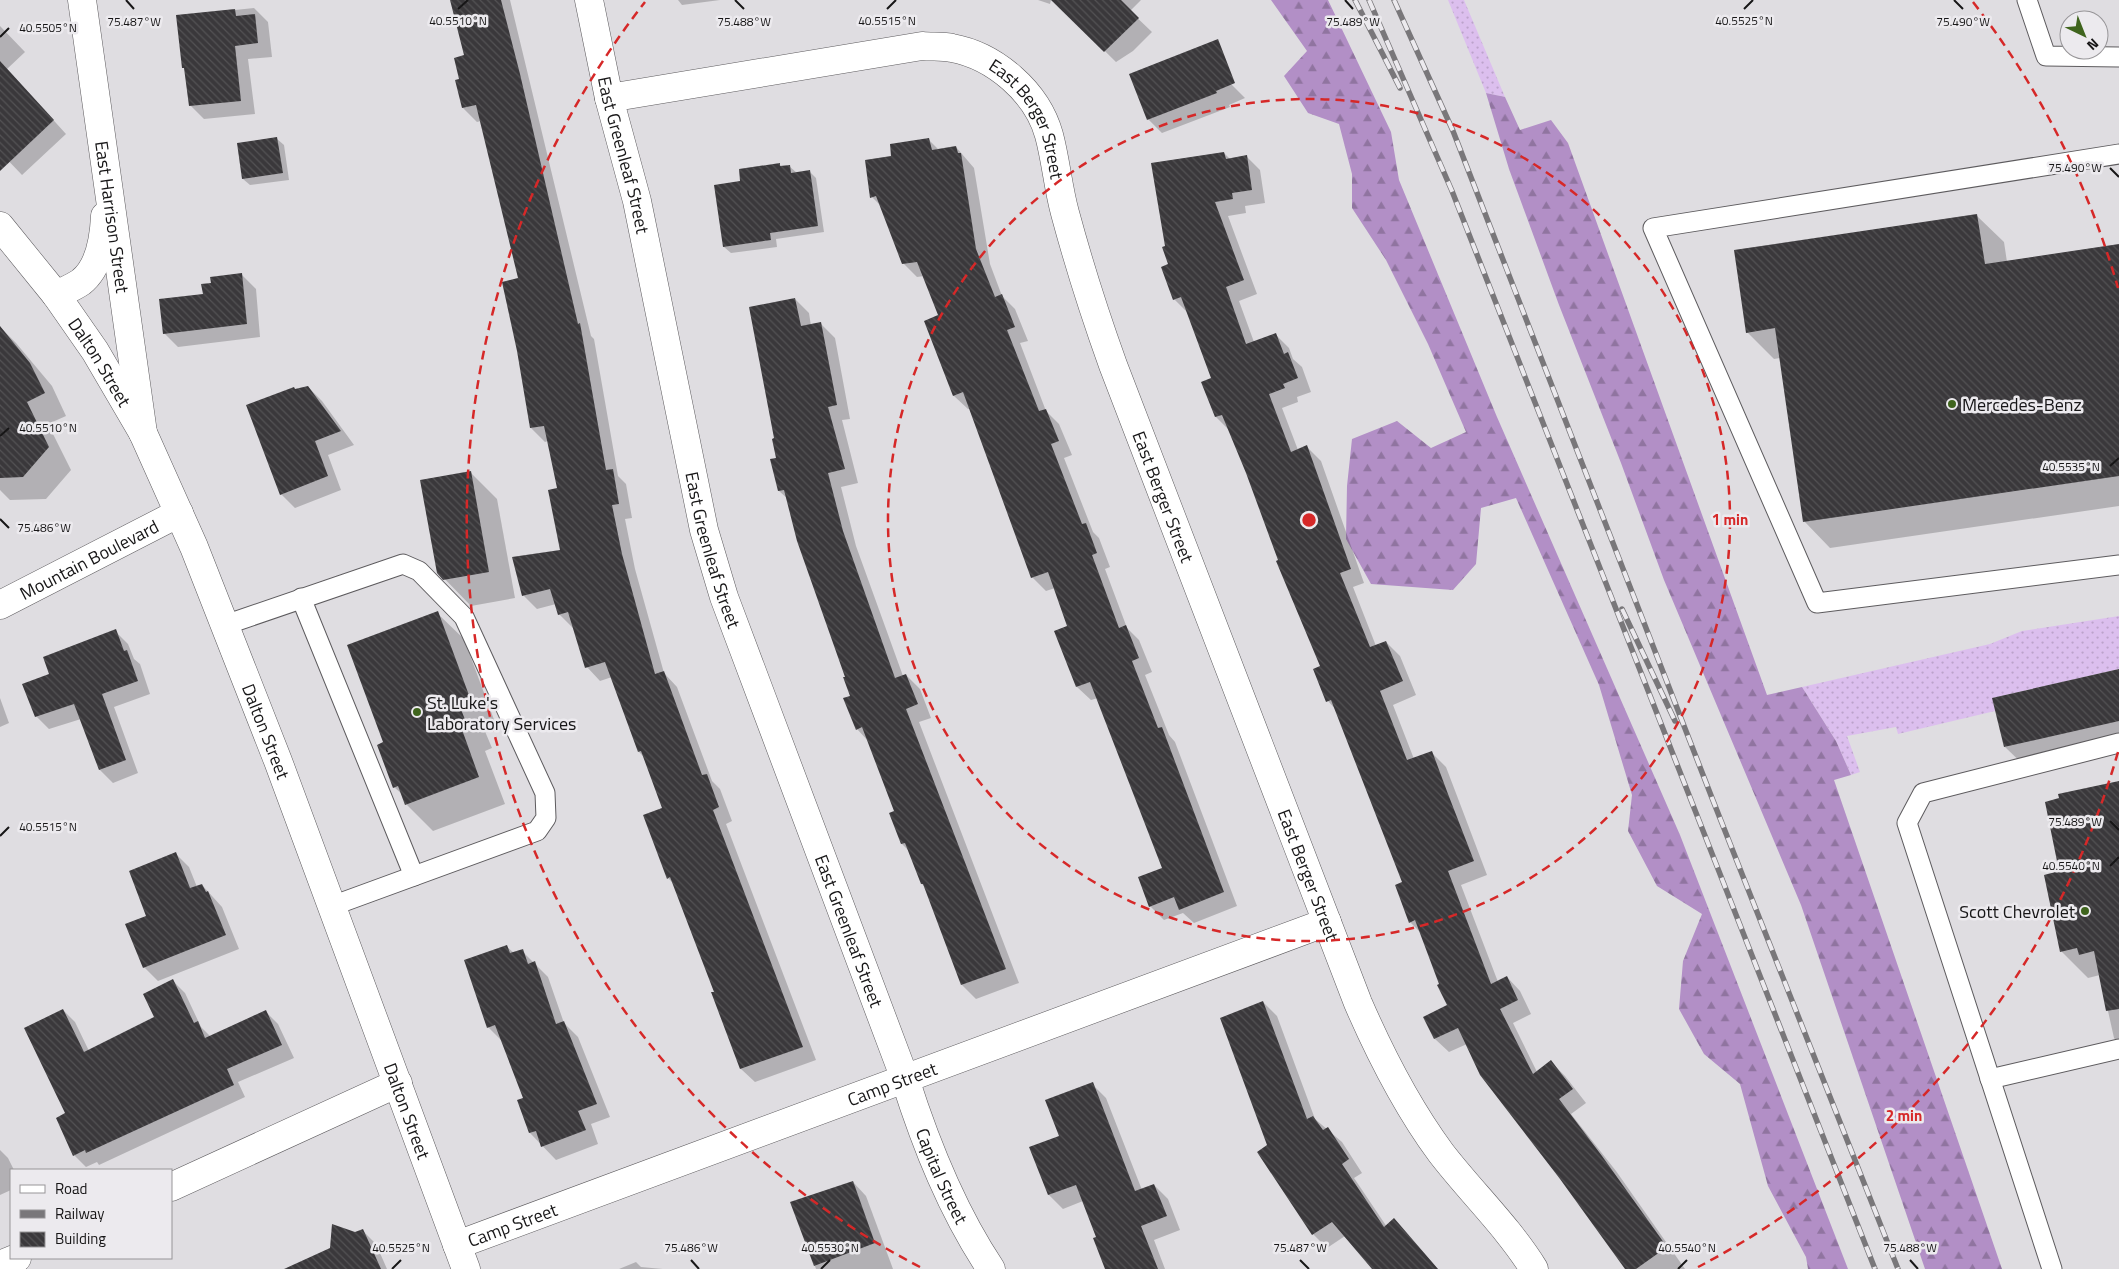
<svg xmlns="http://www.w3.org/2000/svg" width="2119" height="1269" font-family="'Titillium Web',sans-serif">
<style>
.grass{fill:url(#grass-dots)}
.forest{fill:url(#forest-firs)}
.shadow{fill:#0003}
.building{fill:url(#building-back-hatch)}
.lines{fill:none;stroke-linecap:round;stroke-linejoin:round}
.service-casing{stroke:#5d5b5e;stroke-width:21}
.minor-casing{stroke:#5d5b5e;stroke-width:29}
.tertiary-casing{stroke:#5d5b5e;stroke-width:29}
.secondary-casing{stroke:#5d5b5e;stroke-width:29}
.service{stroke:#fff;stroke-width:19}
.minor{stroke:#fff;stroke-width:28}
.tertiary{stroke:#fff;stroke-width:28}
.secondary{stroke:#fff;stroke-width:28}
.rail-casing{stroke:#79777a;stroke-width:5.5}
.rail{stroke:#eceaee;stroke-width:4;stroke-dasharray:11;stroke-linecap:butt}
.ticks{fill:none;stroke:#171617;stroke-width:2}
.ring{fill:none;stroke:#d62828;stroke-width:2.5;stroke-dasharray:9 6}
.poi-dot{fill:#3f641d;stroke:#eceaee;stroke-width:2}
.labels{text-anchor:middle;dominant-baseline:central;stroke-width:5;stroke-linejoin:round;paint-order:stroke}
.street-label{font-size:18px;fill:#171617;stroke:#eceaee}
.poi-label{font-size:18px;fill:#171617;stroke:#eceaee;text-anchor:start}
.ticks-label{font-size:12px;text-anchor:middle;fill:#171617;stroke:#eceaee;stroke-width:5;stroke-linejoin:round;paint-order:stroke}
.centre{fill:#d62828;stroke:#eceaee;stroke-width:2.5}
.ring-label{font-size:15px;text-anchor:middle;font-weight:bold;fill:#d62828;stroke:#eceaee;stroke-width:5;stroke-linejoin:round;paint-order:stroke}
</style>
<defs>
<pattern id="grass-dots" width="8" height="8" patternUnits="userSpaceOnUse" patternTransform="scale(1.25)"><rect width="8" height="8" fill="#dcbfee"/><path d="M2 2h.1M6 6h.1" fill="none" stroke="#bca3cb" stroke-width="1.8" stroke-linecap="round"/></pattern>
<pattern id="forest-firs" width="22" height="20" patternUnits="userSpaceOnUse" patternTransform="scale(1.25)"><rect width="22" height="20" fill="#b28fc6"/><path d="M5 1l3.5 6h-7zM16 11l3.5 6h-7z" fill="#9074a0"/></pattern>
<pattern id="building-back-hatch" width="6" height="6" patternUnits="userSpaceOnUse" patternTransform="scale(1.25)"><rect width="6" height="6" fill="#3a383b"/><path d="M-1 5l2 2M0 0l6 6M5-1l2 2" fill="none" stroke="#535254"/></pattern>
</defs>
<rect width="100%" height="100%" fill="#dfdde1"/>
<!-- grass -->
<g class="grass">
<path d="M1448 0H1464L1505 97 1486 93Z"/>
<path d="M2119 616V669L1993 698 1995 711 1898 734 1896 727 1847 736 1860 772 1851 775 1836 741 1802 687 1990 644 2022 631Z"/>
</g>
<!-- forest -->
<g class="forest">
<path d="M1271 0H1328L1391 132 1399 180 1497 417 1680 835 1848 1269H1808L1806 1257 1768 1186 1740 1084 1704 1054 1679 1009 1683 961 1702 914 1657 886 1628 831 1632 795 1599 685 1516 498 1481 508 1476 564 1453 590 1371 584 1346 539 1347 486 1352 439 1397 421 1431 448 1466 432 1428 344 1386 260 1352 208V174L1339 124 1308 113 1284 76 1307 51Z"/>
<path d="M1486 93 1505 97 1520 130 1551 120 1568 143 1767 695 1802 687 1836 741 1851 775 1834 780 2002 1269H1925L1801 905 1664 580 1621 463 1559 305 1509 169Z"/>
</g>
<!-- shadow -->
<g class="shadow">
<path d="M451 0H510L591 336 594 339 618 476 626 484 632 518 625 519 635 569 664 673 677 687 712 781 720 789 732 821 726 824 816 1060 755 1082 741 1069 715 993 674 884 668 878 663 809 644 757 639 752 612 677 600 681 587 667 575 628H573L559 614 556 604 537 609 524 596 561 551 559 489 548 441 545 442 531 428 519 350V279L481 121 477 122 463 108 457 81 460 80 465 56Z"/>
<path d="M678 0H720L682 5Z"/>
<path d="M1038 0H1051L1050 4Z"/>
<path d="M1056 0H1141L1130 11 1152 32 1133 51 1116 62 1055 2Z"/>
<path d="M254 8 268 22 272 57 248 59 255 114 204 119 190 105 186 70 183 67 177 16Z"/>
<path d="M0 26 25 52 7 69 66 134 22 175 0 152Z"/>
<path d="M1196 49 1245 98 1229 105 1230 107 1162 133 1148 119Z"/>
<path d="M277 139 284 145 289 180 250 185 243 179Z"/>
<path d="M929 140 939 150 956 147 974 168 990 264 1002 296 1015 309 1028 341 1020 343 1046 411 1059 424 1072 455 1064 458 1093 532 1099 538 1110 567 1105 569 1127 628 1139 640 1152 672 1145 675 1169 735 1175 742 1237 906 1194 923 1183 913 1164 920 1150 906 1164 869 1098 698 1091 700 1077 687 1069 627 1055 588 1046 591 1032 577 970 409H968L954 396 939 316 924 276 917 277 903 263 882 207 872 197 893 157Z"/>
<path d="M1224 153 1230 159 1246 156 1260 170 1265 203 1245 206 1246 213 1228 216 1257 294 1239 301 1254 342 1275 334 1289 348 1293 359 1302 367 1311 392 1297 397 1298 402 1282 408 1298 450 1307 447 1321 461 1364 583 1353 587 1376 646 1386 642 1400 656 1416 695 1393 705 1414 759 1432 753 1446 767 1462 809 1487 875 1461 885 1498 982 1507 977 1520 991 1531 1014 1513 1023 1537 1072 1551 1062 1565 1076 1586 1103 1571 1114 1616 1171 1685 1269H1626L1467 1044 1449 1052 1435 1039 1425 1017 1448 1006 1441 985 1422 934 1410 922 1396 885 1404 883 1337 711 1328 701 1314 669 1321 667 1247 473 1230 431 1216 417 1212 379 1188 313 1174 299 1167 246Z"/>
<path d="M779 164 782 167 789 166 797 173 809 171 816 178 824 232 776 239 777 247 731 253 724 247 742 182Z"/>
<path d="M1977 216 2004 242 2007 262 2119 245V506L1830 548 1804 521 1780 358 1774 359 1747 332Z"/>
<path d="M242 275 256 289 260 337 178 347 164 333 204 295 212 284Z"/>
<path d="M795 299 809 313 811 326 821 324 835 338 850 419 842 420 858 483 841 487 856 546 903 676 906 675 920 689 931 718 919 722 1019 983 976 999 962 985 926 888 922 884 910 852 902 844 896 812 869 742 857 729 852 696 846 678 788 499 779 491 776 439Z"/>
<path d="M0 327 16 343 52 386 66 416 48 424 71 470 46 499 10 500 0 490Z"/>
<path d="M308 387 322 401 354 445 328 455 341 490 295 508 281 494 296 390Z"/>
<path d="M471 473 497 499 515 598 471 606 438 572Z"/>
<path d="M437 613 464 639 496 725 484 729 492 748 485 751 505 804 433 831 406 804 403 795 394 787 385 743Z"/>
<path d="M115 631 128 644 134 659 140 664 150 694 114 707 138 773 113 783 100 770 81 719 49 729 36 716 51 675Z"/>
<path d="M2119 670V753L2032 773 2005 747Z"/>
<path d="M0 698 9 723 0 727Z"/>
<path d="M2119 782V1044L2114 1038 2100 975 2088 978 2061 951 2060 872Z"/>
<path d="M175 853 189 867 197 887 202 885 222 907 239 949 158 981 144 967 148 916Z"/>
<path d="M507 947 514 953 522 951 548 977 564 1023 578 1037 610 1117 591 1124 598 1144 556 1160 530 1133 525 1099 502 1041 488 1027Z"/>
<path d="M173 981 185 993 201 1027 211 1037 266 1012 278 1024 294 1058 238 1082 245 1097 99 1165 97 1162 86 1167 74 1155 67 1114 63 1010 75 1022 89 1051 156 1017Z"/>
<path d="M1263 1002 1277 1016 1315 1119 1342 1142 1362 1173 1354 1178 1387 1227 1394 1220 1438 1269H1374L1345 1236 1327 1248 1313 1234 1269 1146Z"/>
<path d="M1092 1084 1106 1098 1142 1190 1154 1185 1168 1199 1180 1230 1154 1240 1165 1269H1106L1097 1238 1083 1201 1063 1209 1049 1195 1031 1147 1061 1136Z"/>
<path d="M0 1150 8 1158 14 1170H11V1190L0 1195Z"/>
<path d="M853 1182 866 1196 893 1269H816L792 1203Z"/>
<path d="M362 1230 376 1244 387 1269H288L331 1249Z"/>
<path d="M636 1262 641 1267 663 1269H619Z"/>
</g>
<!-- building -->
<g class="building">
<path d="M450 0H501L520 74 578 324 580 323 606 470 613 469 619 504 612 505 622 554 655 674 664 671 702 775 707 774 719 807 713 810 803 1047 740 1069 711 992H714L670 877 667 879 643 815 662 808 641 751 638 752 605 662 585 668 568 612 558 615 550 589 522 596 512 557 560 550 548 490 557 488 544 426 530 428 517 351 502 282 518 278 476 105 462 108 455 80 459 79 454 58 464 55Z"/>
<path d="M1051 0H1121L1139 18 1104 52Z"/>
<path d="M235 9 236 16 255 14 258 43 235 46 241 101 189 106 184 68H182L176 15Z"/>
<path d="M1218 39 1235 83 1216 91 1217 93 1147 120 1129 74Z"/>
<path d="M0 61 54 120 0 171Z"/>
<path d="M277 137 283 173 242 179 237 143Z"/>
<path d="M929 138 932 150 956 146 958 153H961L976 249 995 297 1002 294 1015 327 1007 330 1039 411 1046 409 1059 441 1051 444 1082 524 1086 523 1097 553 1092 555 1119 628 1126 625 1139 658 1132 661 1158 728 1162 727 1224 892 1179 910 1174 897 1149 907 1138 877 1162 868 1090 682 1076 687 1054 631 1067 626 1048 572 1031 578 963 392 953 396 924 321 938 315 917 262 902 264 876 196 870 198 865 160 891 156 890 144Z"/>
<path d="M1224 152 1226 159 1247 155 1252 190 1232 193 1233 199 1215 202 1244 280 1226 287 1246 344 1276 333 1284 354 1288 352 1298 378 1283 384 1285 388 1269 394 1291 452 1307 445 1351 569 1340 573 1370 647 1386 641 1403 681 1380 691 1407 760 1432 751 1448 794 1474 861 1448 871 1491 984 1507 976 1518 1000 1500 1009 1533 1074 1551 1060 1573 1089 1559 1099 1602 1156 1667 1247 1636 1269H1625L1560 1179 1480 1075 1458 1028 1434 1039 1423 1017 1447 1005 1437 985 1439 984 1415 920 1409 923 1395 885 1402 882 1331 700 1326 702 1313 669 1320 666 1276 561 1278 560 1246 473 1222 415 1215 417 1201 382 1211 378 1181 297 1173 300 1161 267 1168 264 1162 247 1165 246 1151 163Z"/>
<path d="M780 163V166L790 165 791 173 810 170 818 226 770 233 771 240 723 247 714 185 740 181 739 169Z"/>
<path d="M1977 214 1985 264 2119 244V476L1803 522 1775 328 1746 333 1734 250Z"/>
<path d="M242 273 247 324 163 334 159 299 203 294 201 284 211 283 210 277Z"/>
<path d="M795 298 801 326 821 322 837 405 828 407 845 469 828 473 843 531 895 678 906 674 918 704 906 709 1006 969 961 985 923 884H921L905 843 901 844 889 813 894 811 862 727 856 730 843 698 850 696 843 677H845L797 541 784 490 778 491 770 459 776 458 772 439 774 438 749 307Z"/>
<path d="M0 326 30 363 45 393 27 402 49 447 23 477 0 478Z"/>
<path d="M308 386 341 431 315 441 328 476 280 495 246 405 294 387 295 389Z"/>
<path d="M471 471 489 572 443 580 437 573 420 480Z"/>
<path d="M438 611 470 698 458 702 466 722 460 724 479 777 405 805 398 786 393 788 377 745 383 742 347 645Z"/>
<path d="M116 629 124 651 127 650 138 681 102 694 126 760 99 770 74 704 35 717 22 684 49 674 43 657Z"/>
<path d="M2119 669V721L2004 747 1992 698Z"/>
<path d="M2119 781V1009L2106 1011 2094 951 2079 955 2077 948 2060 952 2044 875 2059 871 2045 802 2059 798 2058 794Z"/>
<path d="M176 852 190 888 202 884 206 892 208 891 226 935 143 968 125 924 146 916 129 871Z"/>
<path d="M507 945 510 953 523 949 528 964 535 961 556 1024 564 1021 597 1104 578 1111 586 1130 541 1147 536 1131 529 1133 517 1100 523 1098 495 1025 487 1028 464 960Z"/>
<path d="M173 979 194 1023 198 1021 205 1038 266 1010 282 1045 227 1069 234 1085 86 1153 85 1150 73 1156 56 1118 65 1113 24 1028 63 1009 84 1052 154 1017 143 994Z"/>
<path d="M1263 1001 1307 1119 1313 1116 1323 1130 1328 1127 1349 1159 1342 1164 1384 1227 1394 1218 1438 1269H1372L1332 1222 1312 1235 1257 1152 1267 1145 1220 1018Z"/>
<path d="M1093 1082 1135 1191 1154 1184 1167 1216 1141 1226 1158 1269H1105L1093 1238 1096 1237 1076 1185 1048 1195 1029 1147 1059 1136 1045 1100Z"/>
<path d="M853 1181 875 1243 814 1266 790 1202Z"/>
<path d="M332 1224 355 1232 363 1229 381 1269H284L330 1248Z"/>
</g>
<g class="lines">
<defs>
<g id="service">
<path d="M2027 0 2046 56 2119 57"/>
<path d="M2119 154 1653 228 1817 603 2119 565"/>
<path d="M301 598 414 876"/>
<path d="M225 625 403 564 419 571 464 617 545 793 546 818 537 831 332 906"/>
<path d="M1990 1079 2119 1049"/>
<path d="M2052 1269 1907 823 1923 793 2119 743"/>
</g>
<g id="minor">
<path id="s1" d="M589 0 609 98 637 201 704 530 724 597 905 1079C926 1145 952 1211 991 1269"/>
<path id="s2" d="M609 98 922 46C932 47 943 46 952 48 995 56 1037 92 1049 135 1056 161 1058 188 1065 213 1079 265 1095 315 1113 365L1358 1003C1381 1056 1407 1107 1441 1153 1471 1192 1508 1227 1534 1269"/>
<path id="s3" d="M0 605 179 513"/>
<path d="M171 1187 398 1083"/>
<path id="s4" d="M457 1245 1327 922"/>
<path d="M0 1265 17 1258"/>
</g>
<g id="tertiary">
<path id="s5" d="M82 0 143 433"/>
<path d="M56 295C64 291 74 287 81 282 100 267 104 238 105 216"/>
</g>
<g id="secondary">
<path id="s6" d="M0 226 56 295 95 351 143 433 194 547 278 761 466 1269"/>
</g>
</defs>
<!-- service casing -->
<use href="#service" class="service-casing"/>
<!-- minor casing -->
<use href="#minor" class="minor-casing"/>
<!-- tertiary casing -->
<use href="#tertiary" class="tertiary-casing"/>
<!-- secondary casing -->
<use href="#secondary" class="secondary-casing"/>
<!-- service -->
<use href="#service" class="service"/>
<!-- minor -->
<use href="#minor" class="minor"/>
<!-- tertiary -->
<use href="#tertiary" class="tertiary"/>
<!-- secondary -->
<use href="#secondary" class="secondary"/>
<defs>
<g id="rail">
<path d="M1355 0 1400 88"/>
<path d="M1369 0 1452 191 1875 1269"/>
<path d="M1394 0 1453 131 1712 798 1898 1269"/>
<path d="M1622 609 1675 721"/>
</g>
</defs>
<!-- rail casing -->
<use href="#rail" class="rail-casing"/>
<!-- rail -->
<use href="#rail" class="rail"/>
</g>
<!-- ticks -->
<path class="ticks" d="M126 0 134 9M735 0 744 9M1345 0 1353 9M1954 0 1963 9M458 9 468 0M887 9 896 0M1744 9 1753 0M0 37 9 28M2110 168 2119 177M0 436 9 428M2110 466 2119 458M0 519 9 528M2110 821 2119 830M0 836 9 827M2110 866 2119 857M691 1260 699 1269M1300 1260 1309 1269M1910 1260 1918 1269M392 1269 401 1260M821 1269 830 1260M1678 1269 1687 1260"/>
<!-- distance rings -->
<g class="ring">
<circle cx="1309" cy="520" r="421"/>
<path d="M2118 752A842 842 0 0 1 1698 1267M920 1267A842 842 0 0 1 645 2M1973 2A842 842 0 0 1 2118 288"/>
</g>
<!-- markers -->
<g class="poi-dot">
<circle cx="1952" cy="404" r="5"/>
<circle cx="417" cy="712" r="5"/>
<circle cx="2085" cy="911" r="5"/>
</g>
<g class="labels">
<!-- street labels -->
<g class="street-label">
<text stroke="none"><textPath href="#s2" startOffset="459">East Berger Street</textPath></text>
<text stroke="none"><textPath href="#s1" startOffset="159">East Greenleaf Street</textPath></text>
<text stroke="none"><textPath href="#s5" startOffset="219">East Harrison Street</textPath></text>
<text stroke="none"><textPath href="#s6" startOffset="169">Dalton Street</textPath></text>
<text stroke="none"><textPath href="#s2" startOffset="864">East Berger Street</textPath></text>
<text stroke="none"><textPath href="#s1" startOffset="564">East Greenleaf Street</textPath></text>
<text stroke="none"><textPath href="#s3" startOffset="100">Mountain Boulevard</textPath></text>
<text stroke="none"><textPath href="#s6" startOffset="575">Dalton Street</textPath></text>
<text stroke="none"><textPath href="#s2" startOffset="1269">East Berger Street</textPath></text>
<text stroke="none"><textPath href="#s1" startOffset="969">East Greenleaf Street</textPath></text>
<text stroke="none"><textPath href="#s4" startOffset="464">Camp Street</textPath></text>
<text stroke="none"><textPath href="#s6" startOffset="980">Dalton Street</textPath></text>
<text stroke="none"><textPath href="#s1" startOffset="1231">Capital Street</textPath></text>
<text stroke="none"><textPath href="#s4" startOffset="59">Camp Street</textPath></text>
</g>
<!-- poi labels -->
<g class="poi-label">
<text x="1962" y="404">Mercedes-Benz</text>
<text x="427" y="702">St. Luke's<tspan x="427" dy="21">Laboratory Services</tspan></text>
<text x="2075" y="911" text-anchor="end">Scott Chevrolet</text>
</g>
</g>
<g class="ticks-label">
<text x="458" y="25">40.5510°N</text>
<text x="887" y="25">40.5515°N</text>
<text x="1744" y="25">40.5525°N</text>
<text x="134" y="26">75.487°W</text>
<text x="744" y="26">75.488°W</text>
<text x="1353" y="26">75.489°W</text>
<text x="1963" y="26">75.490°W</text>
<text x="48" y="32">40.5505°N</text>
<text x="2075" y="172">75.490°W</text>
<text x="48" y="432">40.5510°N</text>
<text x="2071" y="471">40.5535°N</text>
<text x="44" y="532">75.486°W</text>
<text x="2075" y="826">75.489°W</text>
<text x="48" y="831">40.5515°N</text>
<text x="2071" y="870">40.5540°N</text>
<text x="691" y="1252">75.486°W</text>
<text x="1300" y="1252">75.487°W</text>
<text x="1910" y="1252">75.488°W</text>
<text x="401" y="1252">40.5525°N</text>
<text x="830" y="1252">40.5530°N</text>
<text x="1687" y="1252">40.5540°N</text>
</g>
<circle cx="1309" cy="520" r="8" class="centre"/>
<g class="ring-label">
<text x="1730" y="525">1 min</text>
<text x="1904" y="1121">2 min</text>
</g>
<!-- legend -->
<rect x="10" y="1169" width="162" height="90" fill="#eceaee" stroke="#979598"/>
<rect x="20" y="1185" width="25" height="8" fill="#ffffff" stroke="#979598"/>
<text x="55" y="1194" font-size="15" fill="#171617">Road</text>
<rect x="20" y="1210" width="25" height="8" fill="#79777a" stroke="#979598"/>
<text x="55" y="1219" font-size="15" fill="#171617">Railway</text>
<rect x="20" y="1232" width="25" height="15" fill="url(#building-back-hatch)" stroke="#979598"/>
<text x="55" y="1244" font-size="15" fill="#171617">Building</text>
<!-- north arrow -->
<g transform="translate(2084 35) rotate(137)"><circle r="24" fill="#eceaee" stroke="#979598"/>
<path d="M0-4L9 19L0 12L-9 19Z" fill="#3f641d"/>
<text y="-8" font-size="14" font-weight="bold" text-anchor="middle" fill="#171617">N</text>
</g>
</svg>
